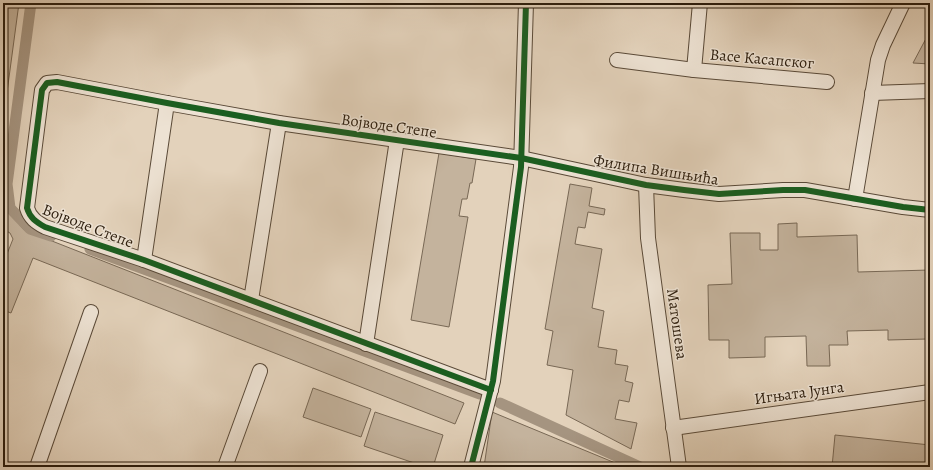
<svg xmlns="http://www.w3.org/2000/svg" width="933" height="470" font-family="Alegreya,serif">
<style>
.green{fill:#c4b39d;stroke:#786855}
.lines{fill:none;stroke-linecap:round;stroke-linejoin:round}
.canal{stroke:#a59480;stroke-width:11}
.minor-casing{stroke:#5a4a38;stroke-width:16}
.minor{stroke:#ede2d3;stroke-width:14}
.cycleway-casing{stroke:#ede2d3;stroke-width:8}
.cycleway{stroke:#1b5e20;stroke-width:6}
.labels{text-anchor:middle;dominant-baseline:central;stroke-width:3;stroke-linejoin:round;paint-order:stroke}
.street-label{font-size:16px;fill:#2c1d0d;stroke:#ede2d3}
</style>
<rect width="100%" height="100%" fill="#e3d2bb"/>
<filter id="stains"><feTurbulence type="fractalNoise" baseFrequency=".005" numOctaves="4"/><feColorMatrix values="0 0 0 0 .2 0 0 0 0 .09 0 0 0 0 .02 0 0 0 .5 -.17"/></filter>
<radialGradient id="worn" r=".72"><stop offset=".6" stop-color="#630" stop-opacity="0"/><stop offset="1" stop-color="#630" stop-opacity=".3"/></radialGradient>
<!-- green -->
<g class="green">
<path d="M3 3H19L3 122Z"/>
<path d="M930 31V64L913 63Z"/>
<path d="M439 153 476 159 472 183H470L467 199H462L459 216 468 217 449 327 411 320Z"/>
<path d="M570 184 592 188 589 206 605 209 604 215 588 212 585 228 578 227 575 244 602 249 592 308 604 311 598 347 617 350 615 364 628 366 625 381 633 383 629 402 619 400 615 419 637 423 631 449 566 415 573 370 547 365 553 331 545 329Z"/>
<path d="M6 208 24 230 464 403 455 424 33 258 11 313 3 310V264L13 239 10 233 3 229V213Z"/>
<path d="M797 223V237L857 235 858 272 930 270V317H926L927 339 888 340V330L847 331 848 345H829L830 366H807L806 336 765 337V357L729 358V340H709L708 285 732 284 730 233H760V250H778V224Z"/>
<path d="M313 388 371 409 361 437 303 417Z"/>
<path d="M375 412 443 435 433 467H426L364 446Z"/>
<path d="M492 412 625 467H484Z"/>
<path d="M835 435 930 445V467H832Z"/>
</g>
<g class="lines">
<!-- canal -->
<g class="canal">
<path d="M31 3 7 184 10 208 30 229 51 236"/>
<path d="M90 249 480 394"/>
<path d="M500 403 640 467"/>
</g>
<defs>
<g id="minor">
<path d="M700 3 694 70 827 82"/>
<path d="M617 60 694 70"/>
<path d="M872 93 930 91"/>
<path d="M646 185 648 238 679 467"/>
<path d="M855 199 878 60 883 45 903 3"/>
<path d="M144 260 167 103"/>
<path d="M251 300 279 123"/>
<path d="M366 344 397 140"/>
<path d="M491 390 144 260 45 227C36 222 30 218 27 208L42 90 47 83 57 82 167 103 279 123 521 158 646 185 684 190 719 194 783 190H805L903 207 930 210"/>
<path d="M673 428 930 392"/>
<path d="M37 467 91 312"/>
<path d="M225 467 260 371"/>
<path d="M471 467 493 381 521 167 526 3"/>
</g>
</defs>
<!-- minor casing -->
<use href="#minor" class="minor-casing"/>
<!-- minor -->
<use href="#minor" class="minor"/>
<defs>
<g id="cycleway">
<path d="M491 390 144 260 45 227C36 222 30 218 27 208L42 90 47 83 57 82 167 103 279 123 521 158 646 185 684 190 719 194 783 190H805L903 207 930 210"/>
<path d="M471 467 493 381 521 167 526 3"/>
</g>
</defs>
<!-- cycleway casing -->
<use href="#cycleway" class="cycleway-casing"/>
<!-- cycleway -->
<use href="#cycleway" class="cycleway"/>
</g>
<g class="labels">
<!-- street labels -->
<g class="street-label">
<text transform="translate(762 59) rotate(5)">Васе Касапског</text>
<text transform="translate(389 126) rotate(8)">Војводе Степе</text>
<text transform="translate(656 170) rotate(9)">Филипа Вишњића</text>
<text transform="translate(88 226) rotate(21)">Војводе Степе</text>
<text transform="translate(677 324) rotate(82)">Матошева</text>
<text transform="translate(799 393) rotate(-8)">Игњата Јунга</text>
</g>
</g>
<!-- margin -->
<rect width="933" height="470" fill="none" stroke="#e3d2bb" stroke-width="16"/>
<rect x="4" y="4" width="925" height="462" fill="none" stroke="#2c1d0d" stroke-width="2"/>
<rect x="8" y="8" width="917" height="454" fill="none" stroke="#2c1d0d"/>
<rect width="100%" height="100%" filter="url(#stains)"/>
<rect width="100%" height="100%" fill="url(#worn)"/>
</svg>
